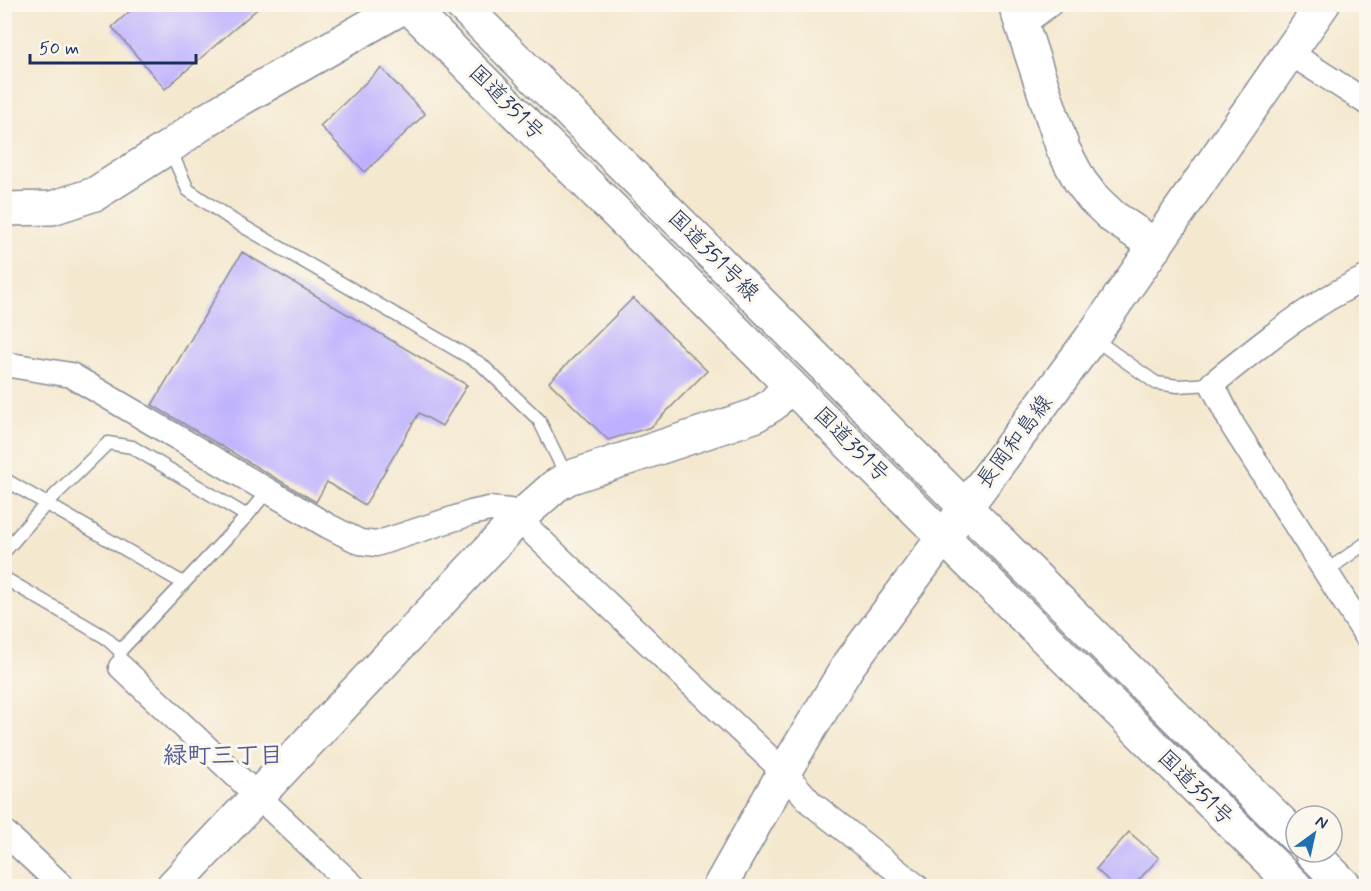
<svg xmlns="http://www.w3.org/2000/svg" width="1371" height="891" font-family="Mynerve,'Klee One',sans-serif">
<style>
.building{fill:#beb0fe}
.lines{fill:none;stroke-linecap:round;stroke-linejoin:round}
.lane-casing{stroke:#888c96;stroke-width:15}
.street-casing{stroke:#888c96;stroke-width:27}
.secondary-casing{stroke:#888c96;stroke-width:36}
.primary-casing{stroke:#888c96;stroke-width:36}
.highway-casing{stroke:#888c96;stroke-width:36}
.lane{stroke:#fff;stroke-width:12}
.street{stroke:#fff;stroke-width:24}
.secondary{stroke:#fff;stroke-width:33}
.primary{stroke:#fff;stroke-width:33}
.highway{stroke:#fff;stroke-width:33}
.labels{text-anchor:middle;dominant-baseline:central;stroke-width:6;stroke-linejoin:round;paint-order:stroke}
.street-label{font-size:22px;fill:#1b2f5e;stroke:#fbf7ec}
.neighbourhood-label{font-size:24px;font-weight:bold;fill:#545c96;stroke:#fbf7ec}
</style>
<rect width="100%" height="100%" fill="#fbf7ec"/>
<filter id="ink" filterUnits="userSpaceOnUse"><feTurbulence type="fractalNoise" baseFrequency=".0167" numOctaves="2"/><feDisplacementMap in="SourceGraphic" scale="12" xChannelSelector="R" yChannelSelector="G"/><feConvolveMatrix kernelMatrix="1 2 1 2 8 2 1 2 1" color-interpolation-filters="sRGB"/></filter>
<filter id="wash" filterUnits="userSpaceOnUse"><feTurbulence type="fractalNoise" baseFrequency=".008" numOctaves="4" result="noise"/><feDisplacementMap in="SourceGraphic" scale="24" xChannelSelector="R" yChannelSelector="G"/><feGaussianBlur stdDeviation="1.35" result="paint"/><feColorMatrix in="noise" values="0 0 0 0 0 0 0 0 0 0 0 0 0 0 0 0 0 1.4 0 .05"/><feComposite in="paint" operator="in"/></filter>
<g filter="url(#wash)">
<rect width="100%" height="100%" fill="#f4e8cf"/>
<g id="blocks">
<!-- building -->
<g class="building">
<path d="M138 4H263L165 89 112 27Z"/>
<path d="M381 68 425 114 365 172 320 126Z"/>
<path d="M242 252 467 385 442 426 419 413 365 505 327 482 316 502 152 405Z"/>
<path d="M633 298 707 371 651 427 608 440 549 382Z"/>
<path d="M1129 832 1159 858 1133 886H1114L1096 869Z"/>
</g>
</g>
</g>
<g filter="url(#ink)">
<use href="#blocks" fill-opacity="0" stroke="#888c96" stroke-width="1.5"/>
<g class="lines">
<defs>
<g id="lane">
<path d="M169 147 188 190 234 221 481 364 539 420 567 477"/>
<path d="M1093 338 1156 383 1178 386 1212 384"/>
<path d="M4 479 183 583"/>
<path d="M4 552 46 504 108 443 132 447 247 516"/>
<path d="M1325 572 1366 543"/>
<path d="M4 578 105 637 120 651"/>
<path d="M121 667 120 651 247 516 268 490"/>
</g>
<g id="street">
<path d="M1023 24 1050 4"/>
<path d="M1290 53 1366 102"/>
<path d="M1366 278C1310 304 1260 345 1212 384L1233 426 1366 635"/>
<path d="M4 364 71 375 328 526 360 542 376 544 471 513 489 509 510 511 784 772 811 803 916 886"/>
<path d="M121 667 353 886"/>
<path d="M4 832 62 886"/>
</g>
<g id="secondary">
<path d="M1015 4 1063 149 1080 181 1093 198 1113 217 1156 246"/>
<path d="M4 209 52 208 95 194 169 147 205 121 239 100 408 4"/>
<path d="M173 886 519 518 555 486 568 478 754 416 772 405 790 385"/>
</g>
<path id="primary" d="M720 886 784 772 848 666 1092 337 1323 4"/>
<g id="highway">
<path d="M406 4 1295 886"/>
<path d="M461 4 1296 837"/>
<path d="M1311 852 1345 886"/>
</g>
</defs>
<!-- lane casing -->
<use href="#lane" class="lane-casing"/>
<!-- street casing -->
<use href="#street" class="street-casing"/>
<!-- secondary casing -->
<use href="#secondary" class="secondary-casing"/>
<!-- primary casing -->
<use href="#primary" class="primary-casing"/>
<!-- highway casing -->
<use href="#highway" class="highway-casing"/>
<!-- lane -->
<use href="#lane" class="lane"/>
<!-- street -->
<use href="#street" class="street"/>
<!-- secondary -->
<use href="#secondary" class="secondary"/>
<!-- primary -->
<use href="#primary" class="primary"/>
<!-- highway -->
<use href="#highway" class="highway"/>
</g>
</g>
<g class="labels">
<!-- street labels -->
<g class="street-label">
<text transform="translate(506 103) rotate(45)">国道351号</text>
<text transform="translate(713 256) rotate(45)">国道351号線</text>
<text transform="translate(1015 442) rotate(-53)">長岡和島線</text>
<text transform="translate(851 445) rotate(45)">国道351号</text>
<text transform="translate(1195 788) rotate(45)">国道351号</text>
</g>
<!-- neighbourhood labels -->
<g class="neighbourhood-label">
<text x="223" y="756">緑町三丁目</text>
</g>
</g>
<!-- margin -->
<rect width="1371" height="891" fill="none" stroke="#fbf7ec" stroke-width="24"/>
<!-- north arrow -->
<g transform="translate(1314 834) rotate(33)"><circle r="28" fill="#fbf7ec" stroke="#a1a7b3" stroke-width="1.5"/>
<path d="M0-4.5L10 22L0 15L-10 22Z" fill="#1f6fb2"/>
<text y="-9" font-size="16" font-weight="bold" text-anchor="middle" fill="#1b2f5e">N</text>
</g>
<!-- scale -->
<path d="M30 54v9h166v-9" fill="none" stroke="#1b2f5e" stroke-width="3"/>
<text x="39" y="54" font-size="18" fill="#1b2f5e" stroke="#fbf7ec" stroke-width="4.5" paint-order="stroke">50 m</text>
</svg>
